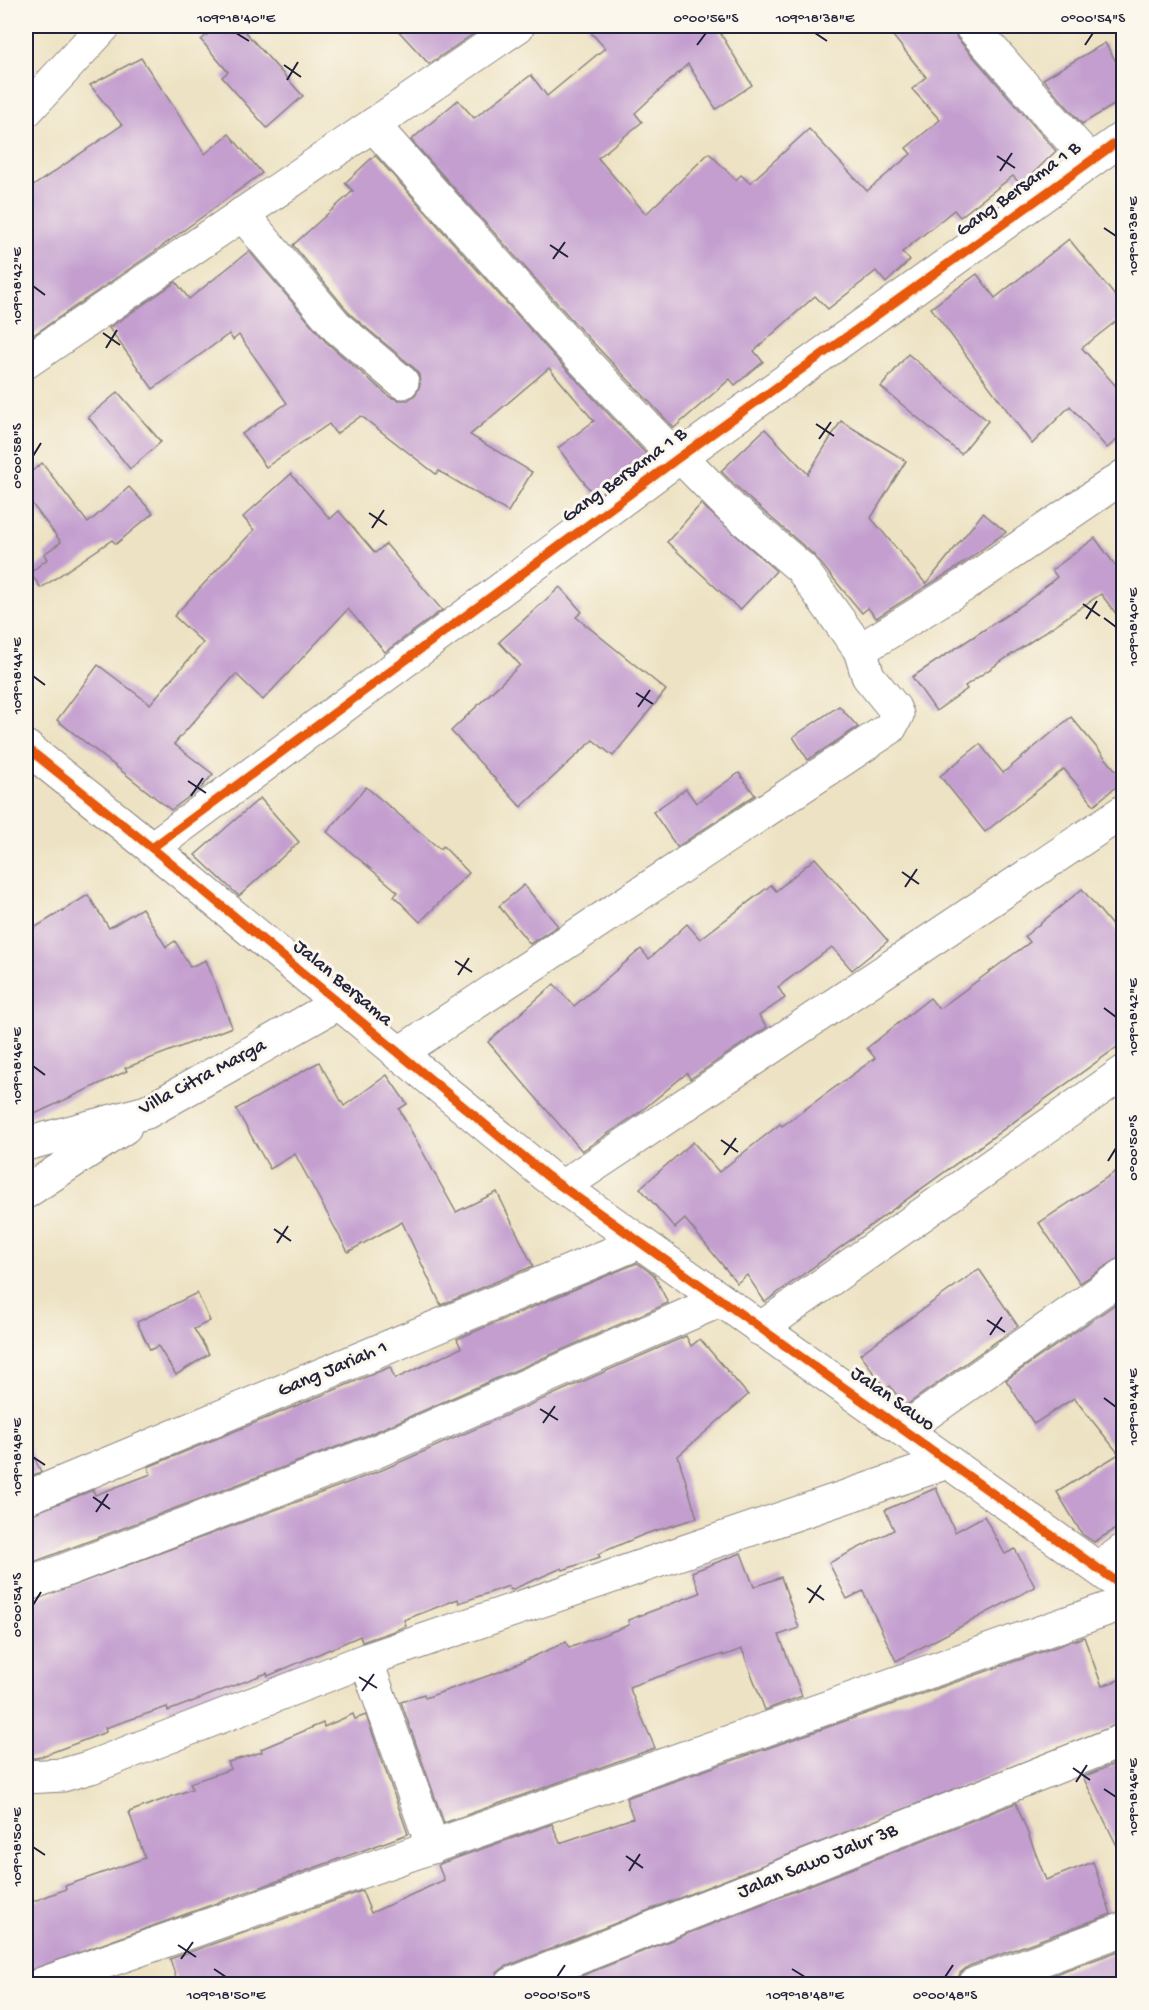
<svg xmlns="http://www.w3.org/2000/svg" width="1149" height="2010" font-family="'Gochi Hand',sans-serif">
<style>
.building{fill:#c39ecf}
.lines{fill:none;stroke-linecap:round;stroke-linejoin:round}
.minor-casing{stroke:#88827f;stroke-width:35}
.minor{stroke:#fff;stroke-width:33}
.cycleway-casing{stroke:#fbf7ec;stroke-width:13}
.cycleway{stroke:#e8590c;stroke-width:9}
.ticks{fill:none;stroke:#22223b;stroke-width:2}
.labels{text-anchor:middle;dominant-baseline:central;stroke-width:6;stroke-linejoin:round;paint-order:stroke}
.street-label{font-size:20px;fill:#22223b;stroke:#fbf7ec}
.neatline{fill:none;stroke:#22223b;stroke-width:2}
.ticks-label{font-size:15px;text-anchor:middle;fill:#22223b}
</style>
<rect width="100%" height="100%" fill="#fbf7ec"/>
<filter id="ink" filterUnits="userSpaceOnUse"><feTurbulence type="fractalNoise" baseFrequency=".0167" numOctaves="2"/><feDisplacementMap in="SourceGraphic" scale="12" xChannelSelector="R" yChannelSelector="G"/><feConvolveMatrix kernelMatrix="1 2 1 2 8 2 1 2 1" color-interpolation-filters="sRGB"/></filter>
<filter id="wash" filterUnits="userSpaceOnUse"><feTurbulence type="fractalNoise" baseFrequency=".008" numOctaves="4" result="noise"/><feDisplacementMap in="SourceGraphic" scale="24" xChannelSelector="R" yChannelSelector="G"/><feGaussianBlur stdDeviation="1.35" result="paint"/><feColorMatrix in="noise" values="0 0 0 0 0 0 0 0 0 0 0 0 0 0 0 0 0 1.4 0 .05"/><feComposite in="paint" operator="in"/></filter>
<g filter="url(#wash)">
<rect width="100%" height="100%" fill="#ede2c3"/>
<g id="blocks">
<!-- building -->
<g class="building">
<path d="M217 26H240L303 96 267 128 222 77 228 72 201 40Z"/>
<path d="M394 26H485L429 64Z"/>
<path d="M585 26H716L752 85 716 109 688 64 635 113 642 122 598 158 646 214 709 153 736 180 741 175 750 183 809 129 867 191 911 154 906 148 940 120 912 89 926 77 885 26H953L957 38 1056 151 1021 185 1013 176 960 217 954 210 902 252 910 260 886 283 876 271 828 309 815 296 754 351 763 362 735 385 730 379 674 428 581 330 411 140 458 100 474 118 531 75 547 96 605 48Z"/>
<path d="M1105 43 1124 75V99L1082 124 1043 79Z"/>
<path d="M141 58 205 154 229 134 262 173 154 252 26 340V191L122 125 90 85Z"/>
<path d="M375 155 553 355 649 457 595 497 558 448 594 421 549 368 470 435 532 472 508 512 439 471 436 474 361 416 336 434 329 424 266 467 242 434 287 403 239 335 233 340 229 334 153 389 109 328 176 282 189 299 249 251 326 342 390 397 399 400H408L416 394 420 385 419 375 414 368 351 315 293 245 353 191 345 183Z"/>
<path d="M1069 239 1124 307V315L1082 348 1124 395V434L1107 448 1070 406 1032 444 931 308 977 274 995 298Z"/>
<path d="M908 354 988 421 961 454 881 387Z"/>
<path d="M118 392 161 442 130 469 88 417Z"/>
<path d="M841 421 906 461 871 518 926 584 983 513 1006 532 956 568 876 618 868 608 862 613 813 554 745 495 721 471 765 429 808 474Z"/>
<path d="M42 463 88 523 129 487 153 513 116 544 112 540 41 588 30 573 47 559 44 554 61 542 26 496V476Z"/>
<path d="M291 474 330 519 339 511 375 553 386 544 442 610 385 652 348 609 263 700 236 674 174 744 213 774 202 787 171 810 57 720 98 665 150 704 203 643 174 616 254 530 243 517Z"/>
<path d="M701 504 776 571 740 610 667 542Z"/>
<path d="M1095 538 1124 577V624L1101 594 965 686 967 689 936 711 912 677 1025 603 1057 577 1052 570Z"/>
<path d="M560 587 582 612 576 617 666 690 613 756 593 740 521 807 451 731 520 665 499 642Z"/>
<path d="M839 706 858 727 808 760 793 737Z"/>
<path d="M1071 717 1124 780 1094 805 1064 769 985 832 940 776 980 744 1003 773Z"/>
<path d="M739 773 755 795 677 847 653 812 686 789 696 803Z"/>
<path d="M366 787 440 849 443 846 469 873 420 922 394 896 398 892 327 832Z"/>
<path d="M260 798 299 842 239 896 195 855Z"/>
<path d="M815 858 888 941 852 970 832 947 778 987 785 998 759 1016 767 1027 690 1079 687 1073 640 1112 582 1151 488 1042 554 984 574 1006 641 949 649 959 687 924 700 939 771 885 776 891Z"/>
<path d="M524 885 558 926 530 944 499 906Z"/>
<path d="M1082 889 1124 940V1042L765 1302 747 1275 737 1283 685 1219 675 1228 640 1188 693 1142 719 1172 780 1124 782 1126 875 1058 867 1048 930 998 939 1009 1030 942 1025 936Z"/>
<path d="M88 895 109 928 142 908 166 947 175 941 190 967 206 960 232 1027 125 1068 127 1071 26 1118V933Z"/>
<path d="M319 1062 344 1106 387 1075 407 1104 399 1109 456 1212 497 1192 533 1266 441 1305 402 1222 348 1252 295 1154 270 1169 236 1109Z"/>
<path d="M1124 1166V1255L1080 1283 1039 1223Z"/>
<path d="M637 1263 654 1275 668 1303 368 1435 26 1565V1516L93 1490 95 1495 151 1474 148 1467 390 1367 395 1379 461 1348 457 1339Z"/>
<path d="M979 1269 1018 1326 905 1406 890 1386 886 1389 860 1354Z"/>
<path d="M197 1293 210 1321 194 1329 209 1354 176 1375 158 1346 150 1350 137 1322Z"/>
<path d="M1117 1303 1124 1311V1524L1094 1542 1082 1534 1057 1492 1119 1454 1074 1398 1034 1424 1006 1380Z"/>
<path d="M686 1336 691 1346 700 1339 748 1395 678 1456 697 1518 645 1534 598 1554 600 1557 563 1570 562 1568 511 1590 509 1586 459 1603 458 1599 404 1620 406 1626 394 1631 362 1642 360 1636 268 1676 267 1673 168 1711 167 1707 105 1728 106 1732 37 1758H26V1603L382 1470Z"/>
<path d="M26 1440 41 1472 26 1478Z"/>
<path d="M936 1488 955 1532 984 1516 1005 1554 1015 1549 1035 1587 896 1661 863 1591 847 1599 829 1563 894 1530 885 1510Z"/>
<path d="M741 1553 754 1587 781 1577 799 1628 779 1635 802 1696 765 1710 742 1649 723 1656V1654L629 1687 655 1748 444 1823 401 1702 424 1694 425 1698 499 1672 566 1642 569 1648 629 1625 628 1620 700 1593 692 1572Z"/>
<path d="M1084 1637 1102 1686 1124 1678V1722L505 1967 497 1973 494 1984H178L170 1959 362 1891 371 1913 444 1880 438 1865 442 1863 552 1824 560 1843 633 1818 626 1798Z"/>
<path d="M353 1714 355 1719 366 1715 408 1834 31 1970 26 1954V1904L66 1889 65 1886 145 1858 129 1812 192 1789 190 1783 231 1769 228 1762 262 1752 261 1749 323 1723 324 1727Z"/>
<path d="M1124 1760V1860L1083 1777Z"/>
<path d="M1016 1803 1046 1880 1093 1862 1111 1914 969 1966 960 1973 957 1984H561Z"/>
<path d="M1124 1949V1984H1050L1047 1977Z"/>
</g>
</g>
</g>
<g filter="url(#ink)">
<use href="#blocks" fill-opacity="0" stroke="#88827f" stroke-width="1.5"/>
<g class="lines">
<defs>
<g id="minor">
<path d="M971 26 1090 161"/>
<path d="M26 111 104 26"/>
<path d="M373 125 567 343 677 459"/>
<path d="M242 214 338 328 402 382"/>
<path d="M26 362 518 26"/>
<path d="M681 457 732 509 801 568 860 650"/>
<path d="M26 747 152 848 547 1176 1124 1587"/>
<path d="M152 848 677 459 1124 137"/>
<path d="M398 1054 890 728 897 715 894 708 868 676 860 650 966 584 1124 476"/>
<path d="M26 1144 147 1112 337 1004"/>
<path d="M562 1187 1124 811"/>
<path d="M26 1192 125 1127"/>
<path d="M760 1329 1124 1072"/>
<path d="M903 1430 1124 1275"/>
<path d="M26 1498 640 1242"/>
<path d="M1099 1568 1124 1550"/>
<path d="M26 1585 375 1452 721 1300"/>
<path d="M366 1660 433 1847"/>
<path d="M26 1777 63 1775 91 1767 366 1660 948 1462"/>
<path d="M42 1984 1124 1603"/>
<path d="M512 1984 1124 1740"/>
<path d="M975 1984 1124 1929"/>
</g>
</defs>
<!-- minor casing -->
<use href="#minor" class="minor-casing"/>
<!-- minor -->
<use href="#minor" class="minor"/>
<defs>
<g id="cycleway">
<path d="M26 747 152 848 547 1176 1124 1587"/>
<path d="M152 848 677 459 1124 137"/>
</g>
</defs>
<!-- cycleway casing -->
<use href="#cycleway" class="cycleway-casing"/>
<!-- cycleway -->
<use href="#cycleway" class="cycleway"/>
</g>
</g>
<!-- ticks -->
<path class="ticks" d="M236 33 249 41M815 33 827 41M697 45 706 33M1085 45 1093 33M284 65 301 77M287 80 298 62M997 156 1015 168M1000 171 1012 153M1104 228 1116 236M550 245 568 257M553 259 565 242M33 286 45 295M103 333 120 345M106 348 117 330M816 424 834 436M819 439 831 422M33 456 41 443M369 513 387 525M372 528 384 510M1083 604 1100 616M1104 618 1116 627M1086 619 1097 601M33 676 45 685M636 693 653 704M638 707 650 690M188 781 206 793M191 796 203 778M902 872 919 884M905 887 917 869M455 961 472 972M458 975 469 958M1104 1008 1116 1017M33 1066 45 1075M721 1140 738 1152M724 1155 736 1138M1108 1161 1116 1148M274 1229 291 1241M277 1243 288 1226M987 1320 1005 1332M990 1335 1002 1317M1104 1398 1116 1407M540 1409 558 1420M543 1423 555 1406M33 1457 45 1465M93 1497 110 1509M96 1512 108 1494M807 1588 824 1600M809 1603 821 1585M33 1605 41 1592M359 1677 377 1688M362 1691 374 1674M1073 1768 1090 1780M1076 1782 1087 1765M1104 1789 1116 1797M33 1847 45 1855M626 1856 643 1868M629 1871 640 1854M178 1945 196 1957M181 1959 193 1942M214 1969 226 1977M792 1969 805 1977M557 1977 565 1965M945 1977 953 1965"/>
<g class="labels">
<!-- street labels -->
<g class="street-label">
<text transform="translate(1019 190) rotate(-36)">Gang Bersama 1 B</text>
<text transform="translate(625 476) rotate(-36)">Gang Bersama 1 B</text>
<text transform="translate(342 984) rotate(40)">Jalan Bersama</text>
<text transform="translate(203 1078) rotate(-28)">Villa Citra Marga</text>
<text transform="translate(333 1370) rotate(-23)">Gang Jariah 1</text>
<text transform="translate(892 1400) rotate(35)">Jalan Sawo</text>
<text transform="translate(818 1862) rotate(-22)">Jalan Sawo Jalur 3B</text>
</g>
</g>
<!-- margin -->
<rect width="1149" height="2010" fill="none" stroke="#fbf7ec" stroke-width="66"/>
<rect x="33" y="33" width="1083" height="1944" class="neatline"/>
<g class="ticks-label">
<text x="236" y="22">109°18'40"E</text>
<text x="706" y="22">0°00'56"S</text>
<text x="815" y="22">109°18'38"E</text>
<text x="1093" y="22">0°00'54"S</text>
<text transform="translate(1132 236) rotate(-90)" y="5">109°18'38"E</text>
<text transform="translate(16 286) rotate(-90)" y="5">109°18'42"E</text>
<text transform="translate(16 456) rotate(-90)" y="5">0°00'58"S</text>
<text transform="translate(1132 627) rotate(-90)" y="5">109°18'40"E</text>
<text transform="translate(16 676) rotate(-90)" y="5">109°18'44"E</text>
<text transform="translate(1132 1017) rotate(-90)" y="5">109°18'42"E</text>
<text transform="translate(16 1066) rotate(-90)" y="5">109°18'46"E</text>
<text transform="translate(1132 1148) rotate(-90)" y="5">0°00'50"S</text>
<text transform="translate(1132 1407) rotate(-90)" y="5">109°18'44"E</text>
<text transform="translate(16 1457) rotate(-90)" y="5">109°18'48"E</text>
<text transform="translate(16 1605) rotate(-90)" y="5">0°00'54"S</text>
<text transform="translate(1132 1797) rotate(-90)" y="5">109°18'46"E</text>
<text transform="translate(16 1847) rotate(-90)" y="5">109°18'50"E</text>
<text x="226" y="1999">109°18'50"E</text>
<text x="557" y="1999">0°00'50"S</text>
<text x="805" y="1999">109°18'48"E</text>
<text x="945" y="1999">0°00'48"S</text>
</g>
</svg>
